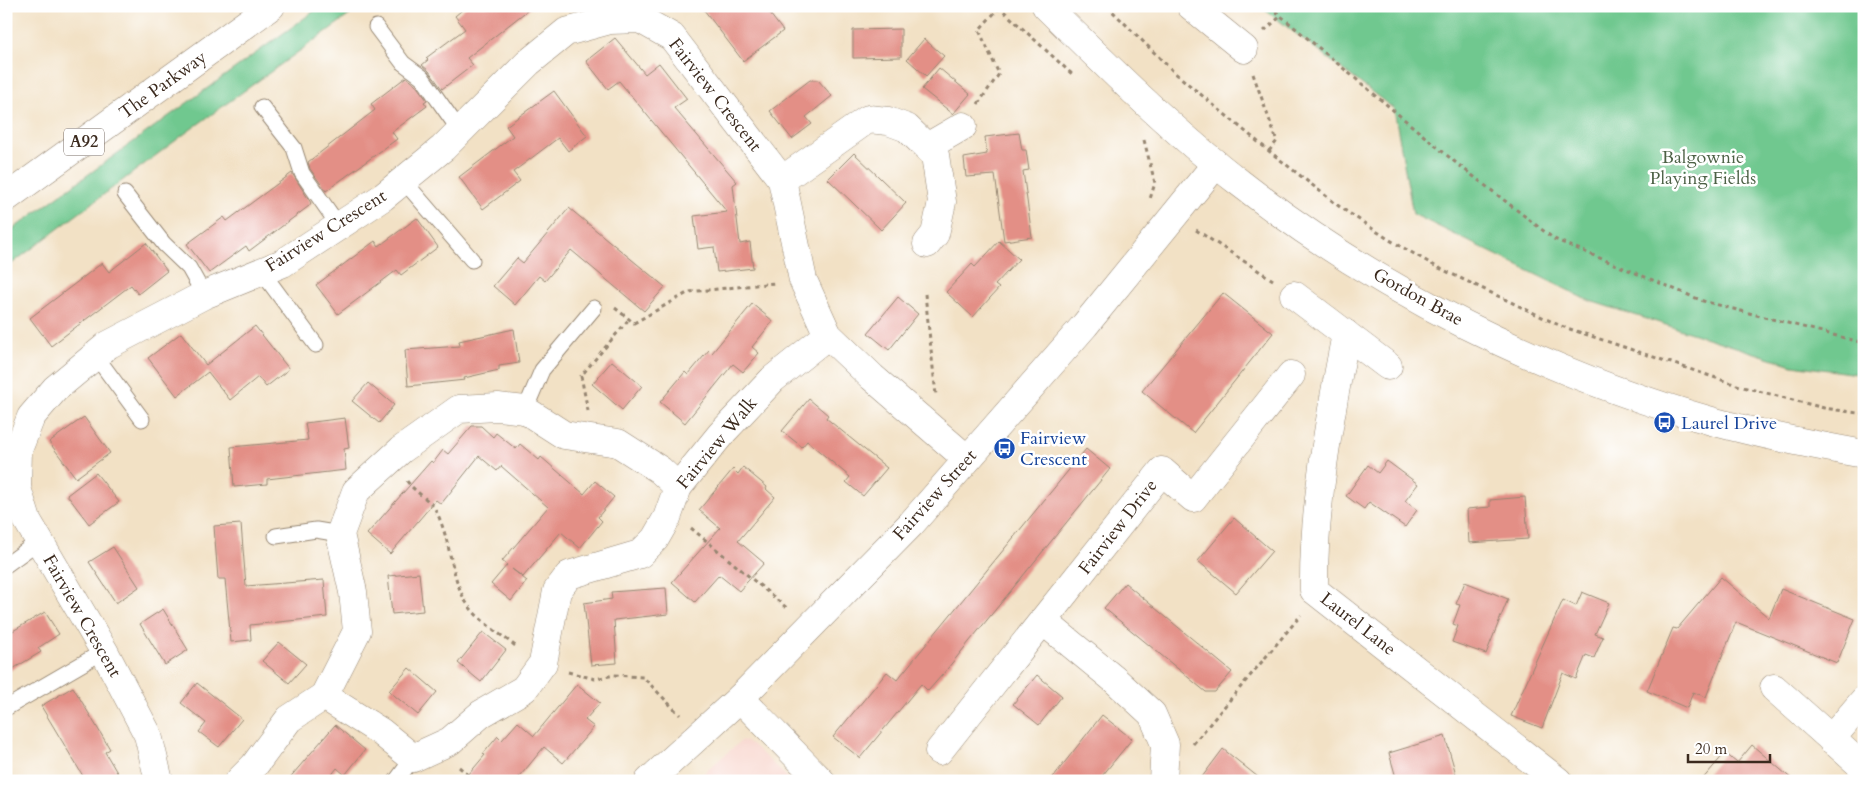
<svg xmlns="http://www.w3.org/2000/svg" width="1870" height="787" font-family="Cardo,serif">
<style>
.built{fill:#f7d1c8}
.green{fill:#6fc88f;stroke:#557956}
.building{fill:#e38f86}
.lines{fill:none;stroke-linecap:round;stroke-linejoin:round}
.service-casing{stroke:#968672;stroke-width:17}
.minor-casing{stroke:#968672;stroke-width:29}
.tertiary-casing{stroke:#968672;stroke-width:29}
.secondary-casing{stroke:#968672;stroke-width:29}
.primary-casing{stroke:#968672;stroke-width:29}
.path{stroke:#968672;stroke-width:3;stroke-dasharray:4 4;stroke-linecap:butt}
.service{stroke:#fff;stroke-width:15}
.minor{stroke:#fff;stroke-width:28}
.tertiary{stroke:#fff;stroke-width:28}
.secondary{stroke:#fff;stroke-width:28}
.primary{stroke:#fff;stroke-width:28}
.labels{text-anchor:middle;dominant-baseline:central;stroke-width:5;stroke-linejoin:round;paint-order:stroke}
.shield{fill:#fff;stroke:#766a62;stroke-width:1}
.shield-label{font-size:16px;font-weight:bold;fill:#3b2a1e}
.street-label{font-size:18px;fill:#3b2a1e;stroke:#fff}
.park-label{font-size:18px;fill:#4d6146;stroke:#fff}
.transit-label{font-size:18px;fill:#164399;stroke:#fff;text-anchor:start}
</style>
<rect width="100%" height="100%" fill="#fff"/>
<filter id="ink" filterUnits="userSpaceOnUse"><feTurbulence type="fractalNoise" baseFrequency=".02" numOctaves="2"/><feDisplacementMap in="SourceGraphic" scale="10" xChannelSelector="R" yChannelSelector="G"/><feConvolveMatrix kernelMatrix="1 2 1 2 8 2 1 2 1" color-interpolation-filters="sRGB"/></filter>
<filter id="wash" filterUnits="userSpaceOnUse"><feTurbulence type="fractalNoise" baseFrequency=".0096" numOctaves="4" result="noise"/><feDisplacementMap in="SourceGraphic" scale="20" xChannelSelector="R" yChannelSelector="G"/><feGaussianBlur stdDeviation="1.12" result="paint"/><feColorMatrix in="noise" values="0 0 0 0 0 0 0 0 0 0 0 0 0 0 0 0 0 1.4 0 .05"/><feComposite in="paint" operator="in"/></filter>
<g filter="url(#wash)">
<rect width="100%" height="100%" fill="#f2e1c5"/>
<!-- built -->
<path class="built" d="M742 740 753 745 791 781H695Z"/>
<!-- green -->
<g class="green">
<path d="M321 6H362L183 135 6 268V234Z"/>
<path d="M1260 6H1864V375L1793 365 1590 301 1413 214 1394 109Z"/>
</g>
<g id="blocks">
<!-- building -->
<g class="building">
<path d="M467 6H533L467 58 473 65 442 89 429 71 422 65 428 60 426 58 465 29 455 16Z"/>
<path d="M701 6H764L783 31 743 61Z"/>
<path d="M901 29V57L853 58V30Z"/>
<path d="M615 38 645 74 659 63 687 99 674 108 737 182 733 185 740 244 750 242 753 268 717 272 714 247 698 249 694 216 727 212 619 81 608 89 586 61Z"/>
<path d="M924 39 944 56 926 76 907 59Z"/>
<path d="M939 68 970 94 953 114 922 89Z"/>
<path d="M406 77 415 84 427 100 424 102 427 106 392 132 397 139 326 191 310 169 308 162 375 110 371 104Z"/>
<path d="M810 80H818L832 96 806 117 812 124 792 139 770 111Z"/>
<path d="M554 91 587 136 568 151 558 138 513 172 520 181 483 209 459 177 513 136 506 126Z"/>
<path d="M1019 133 1022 150H1026L1029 170 1023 171 1032 237 1004 241 995 175 966 177 964 158 987 154 985 137Z"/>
<path d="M854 153 906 203 881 230 828 179Z"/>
<path d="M292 173 311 203 309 206 249 251 246 246 209 273 187 244 224 217 227 221Z"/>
<path d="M569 208 665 287 644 311 571 250 545 281 539 276 515 305 493 286 517 258 523 263Z"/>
<path d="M417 218 438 247 401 275 397 270 338 314 316 285 375 241 379 246Z"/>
<path d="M999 241 1019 259 995 285 999 288 973 317 946 292 972 264 975 267Z"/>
<path d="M146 243 167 271 138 294 131 285 51 346 30 318 102 263 109 272Z"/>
<path d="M1223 293 1273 333 1193 433 1142 391Z"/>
<path d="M898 297 918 314 889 350 868 333Z"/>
<path d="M752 304 773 321 752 347 759 353 743 372 733 364 685 423 660 402 685 372 688 375 709 350 712 353Z"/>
<path d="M255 326 289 369 266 387 258 377 230 400 208 372 177 396 148 358 181 333 206 365Z"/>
<path d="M514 329 519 363 499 366V370L464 378 465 380 408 386 405 350 460 346 459 341Z"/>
<path d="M612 361 642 386 622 410 592 384Z"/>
<path d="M368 383 394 405 379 423 352 401Z"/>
<path d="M809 399 828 415 826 418 887 468 863 496 846 482 850 477 807 441 802 447 782 431Z"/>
<path d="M84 417 110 453 76 478 49 442Z"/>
<path d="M345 418 349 448 344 449 346 470 267 479V484L234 487 231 447 308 440 305 423Z"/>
<path d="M472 426H481L493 437 496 433 516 449 520 444 539 460 541 457 584 494 595 481 614 497 598 517 602 521 580 548 561 532 523 577 512 569 527 581 511 601 491 584 507 565 502 561 548 507 501 466 497 471 479 456 441 504 436 500 390 554 367 534 431 461 433 463 443 450 448 454Z"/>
<path d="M1086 449 1110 469 943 674 928 691 921 684 860 758 833 737 887 672 897 680Z"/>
<path d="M1387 461 1418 484 1405 501 1417 510 1405 527 1369 502 1364 509 1346 496 1368 465 1378 473Z"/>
<path d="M743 467 767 487 766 489 775 497 738 541 764 563 739 591 719 575 695 602 672 582 720 528 699 510 733 469 738 474Z"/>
<path d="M96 473 119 502 89 524 67 495Z"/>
<path d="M1525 497 1528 539 1469 543 1467 509 1490 507V500Z"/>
<path d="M1234 518 1272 551 1236 593 1198 561Z"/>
<path d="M241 524 246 586 324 580 327 617 250 625 251 640 231 642 225 579H218L214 526Z"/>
<path d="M113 547 139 587 116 603 89 562Z"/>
<path d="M419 573 423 611 392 614 388 576Z"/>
<path d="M1721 577 1769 618 1781 589 1855 619 1837 663 1736 622 1706 697 1693 692 1687 708 1647 691 1673 628 1677 629Z"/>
<path d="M1465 582 1508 599 1486 654 1452 642 1458 626 1453 624 1460 605 1456 604Z"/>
<path d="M1125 583 1232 672 1215 692H1206L1104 608Z"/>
<path d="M666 588 668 614 614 620 617 663 591 665 584 603 612 599 611 592Z"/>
<path d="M1582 592 1609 603 1595 634 1603 637 1594 658 1586 655 1576 679 1563 673 1542 728 1511 716 1563 600 1576 606Z"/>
<path d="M163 609 188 650 165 665 140 624Z"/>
<path d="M45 612 59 634 38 648 41 652 6 673V635Z"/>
<path d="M483 632 506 650 481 682 458 663Z"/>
<path d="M279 642 306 664 289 683 262 661Z"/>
<path d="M409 668 437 692 418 715 389 691Z"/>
<path d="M1037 675 1062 696 1039 725 1013 704Z"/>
<path d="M197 683 242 719 219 747 199 732 206 723 181 703Z"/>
<path d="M577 684 600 703 585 720 594 727 563 763 544 747 516 781H463L485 755 483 754 498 736 502 740 518 722 534 736Z"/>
<path d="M73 687 110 749 105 752 122 781H86L41 706Z"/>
<path d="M1102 715 1132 739 1098 781H1050Z"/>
<path d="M335 725 365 750 345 775 337 768 327 781H287Z"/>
<path d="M1445 736 1458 781H1397L1389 753Z"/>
<path d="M1752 745 1794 781H1701L1725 753 1737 763Z"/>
<path d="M1223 749 1263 781H1199Z"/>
</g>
</g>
</g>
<g filter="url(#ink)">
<use href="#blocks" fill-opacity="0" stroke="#968672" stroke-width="1"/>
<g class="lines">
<defs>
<g id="service">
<path d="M376 27 403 63 422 77 460 131"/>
<path d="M262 107 294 148 302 173 339 226"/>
<path d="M403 180 472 260"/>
<path d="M125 194 164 244 189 268 204 295"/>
<path d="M262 272 316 345"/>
<path d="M95 355 142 419"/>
<path d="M525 410 542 370 594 308"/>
<path d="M276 536 316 530 340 534"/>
<path d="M6 565 39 541"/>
<path d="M6 708 104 651"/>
<path d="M396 781 413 758"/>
</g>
<g id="minor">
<path d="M1191 6 1244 49"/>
<path d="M927 147 963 126"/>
<path d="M782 180 868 119 888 121 907 128 935 155 942 202 935 234 927 244"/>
<path d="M1294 295 1388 366"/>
<path d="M1346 334C1330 416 1313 506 1314 590L1558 781"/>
<path d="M1043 621 1115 680 1152 714 1165 744 1163 781"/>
<path d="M1774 688 1864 768"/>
<path d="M324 696 381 732 413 758 450 741 481 714 524 689 543 663 557 591 569 575 640 554 655 539 667 518 678 487 721 434 773 379 828 335"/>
<path d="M740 698 821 781"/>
<path d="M1831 739 1864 700"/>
<path d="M939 751 1162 471 1193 498 1291 375"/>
<path d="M159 781 148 735 104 651 27 520 17 488 18 450 31 417 55 389 108 345 204 295 283 263 383 197 443 148 528 63 566 32 610 20 640 19 672 37 782 180 803 280 828 335 872 377 967 459"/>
<path d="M239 781 254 766 289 719 324 696 357 631 353 592 340 534 356 491 401 450 459 409 498 407 525 410 564 435 618 443 660 470 678 487"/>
</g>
<path id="tertiary" d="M649 781 740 698 911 524 1085 325 1216 164"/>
<path id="secondary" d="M1046 6C1108 67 1171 130 1240 183 1379 291 1545 374 1715 422 1763 435 1814 445 1864 454"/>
<path id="primary" d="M6 198 271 6"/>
</defs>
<!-- service casing -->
<use href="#service" class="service-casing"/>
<!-- minor casing -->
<use href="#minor" class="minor-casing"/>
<!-- tertiary casing -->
<use href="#tertiary" class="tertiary-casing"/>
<!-- secondary casing -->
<use href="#secondary" class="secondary-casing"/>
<!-- primary casing -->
<use href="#primary" class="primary-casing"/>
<!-- path -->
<g class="path">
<path d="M998 6 1073 75"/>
<path d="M1107 6 1175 73 1269 151 1340 207 1388 239 1437 267 1561 326 1743 387 1824 408 1864 414"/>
<path d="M1269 6 1455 162 1554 239 1703 301 1864 343"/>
<path d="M1264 31 1281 16"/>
<path d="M1253 74 1277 141 1269 151"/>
<path d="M978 104 999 74 979 30 999 8"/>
<path d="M1144 140 1155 183 1150 199"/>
<path d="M1196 230 1273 280"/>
<path d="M925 294 936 395"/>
<path d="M615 308 634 323 689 292 775 283"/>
<path d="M588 411 581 376 629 319"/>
<path d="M407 481C414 492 430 499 436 511 451 540 450 575 466 602 478 621 502 635 518 648"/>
<path d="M691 528 788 609"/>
<path d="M568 672 595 679 614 675 643 677 680 715"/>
<path d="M1193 744 1301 615"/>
<path d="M459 767 476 781"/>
</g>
<!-- service -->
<use href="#service" class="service"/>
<!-- minor -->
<use href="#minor" class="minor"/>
<!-- tertiary -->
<use href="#tertiary" class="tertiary"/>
<!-- secondary -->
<use href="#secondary" class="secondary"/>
<!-- primary -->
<use href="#primary" class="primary"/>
</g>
</g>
<!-- icons -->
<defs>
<symbol id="bus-disc" viewBox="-11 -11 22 22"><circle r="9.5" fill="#1a4fb4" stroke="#fff"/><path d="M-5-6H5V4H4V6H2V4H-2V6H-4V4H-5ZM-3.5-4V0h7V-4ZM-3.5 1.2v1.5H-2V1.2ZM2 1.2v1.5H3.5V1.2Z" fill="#fff"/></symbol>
</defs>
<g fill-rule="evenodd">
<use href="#bus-disc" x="1652" y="410" width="25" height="25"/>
<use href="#bus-disc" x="992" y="436" width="25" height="25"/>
</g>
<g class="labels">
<!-- shield labels -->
<rect class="shield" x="64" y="128.5" width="40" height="27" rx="4"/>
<g class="shield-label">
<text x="84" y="142">A92</text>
</g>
<!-- street labels -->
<g class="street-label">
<text transform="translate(163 85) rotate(-36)">The Parkway</text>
<text transform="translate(715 95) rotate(52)">Fairview Crescent</text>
<text transform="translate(326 231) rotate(-32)">Fairview Crescent</text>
<text transform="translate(1418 297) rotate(29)">Gordon Brae</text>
<text transform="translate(717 443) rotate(-50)">Fairview Walk</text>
<text transform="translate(935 495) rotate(-48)">Fairview Street</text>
<text transform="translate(1118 527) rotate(-52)">Fairview Drive</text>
<text transform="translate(82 616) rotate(60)">Fairview Crescent</text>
<text transform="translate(1358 624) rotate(38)">Laurel Lane</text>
</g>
<!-- park labels -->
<g class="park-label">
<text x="1703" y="157">Balgownie<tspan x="1703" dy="21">Playing Fields</tspan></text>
</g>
<!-- transit labels -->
<g class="transit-label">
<text x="1681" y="423">Laurel Drive</text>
<text x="1020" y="438">Fairview<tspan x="1020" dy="21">Crescent</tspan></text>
</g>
</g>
<!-- margin -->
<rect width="1870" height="787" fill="none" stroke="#fff" stroke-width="25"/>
<!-- scale -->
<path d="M1688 754v8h82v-8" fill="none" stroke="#3b2a1e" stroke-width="2.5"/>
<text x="1695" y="754" font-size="15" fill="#3b2a1e" stroke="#ffffff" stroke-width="4" paint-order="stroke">20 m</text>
</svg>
